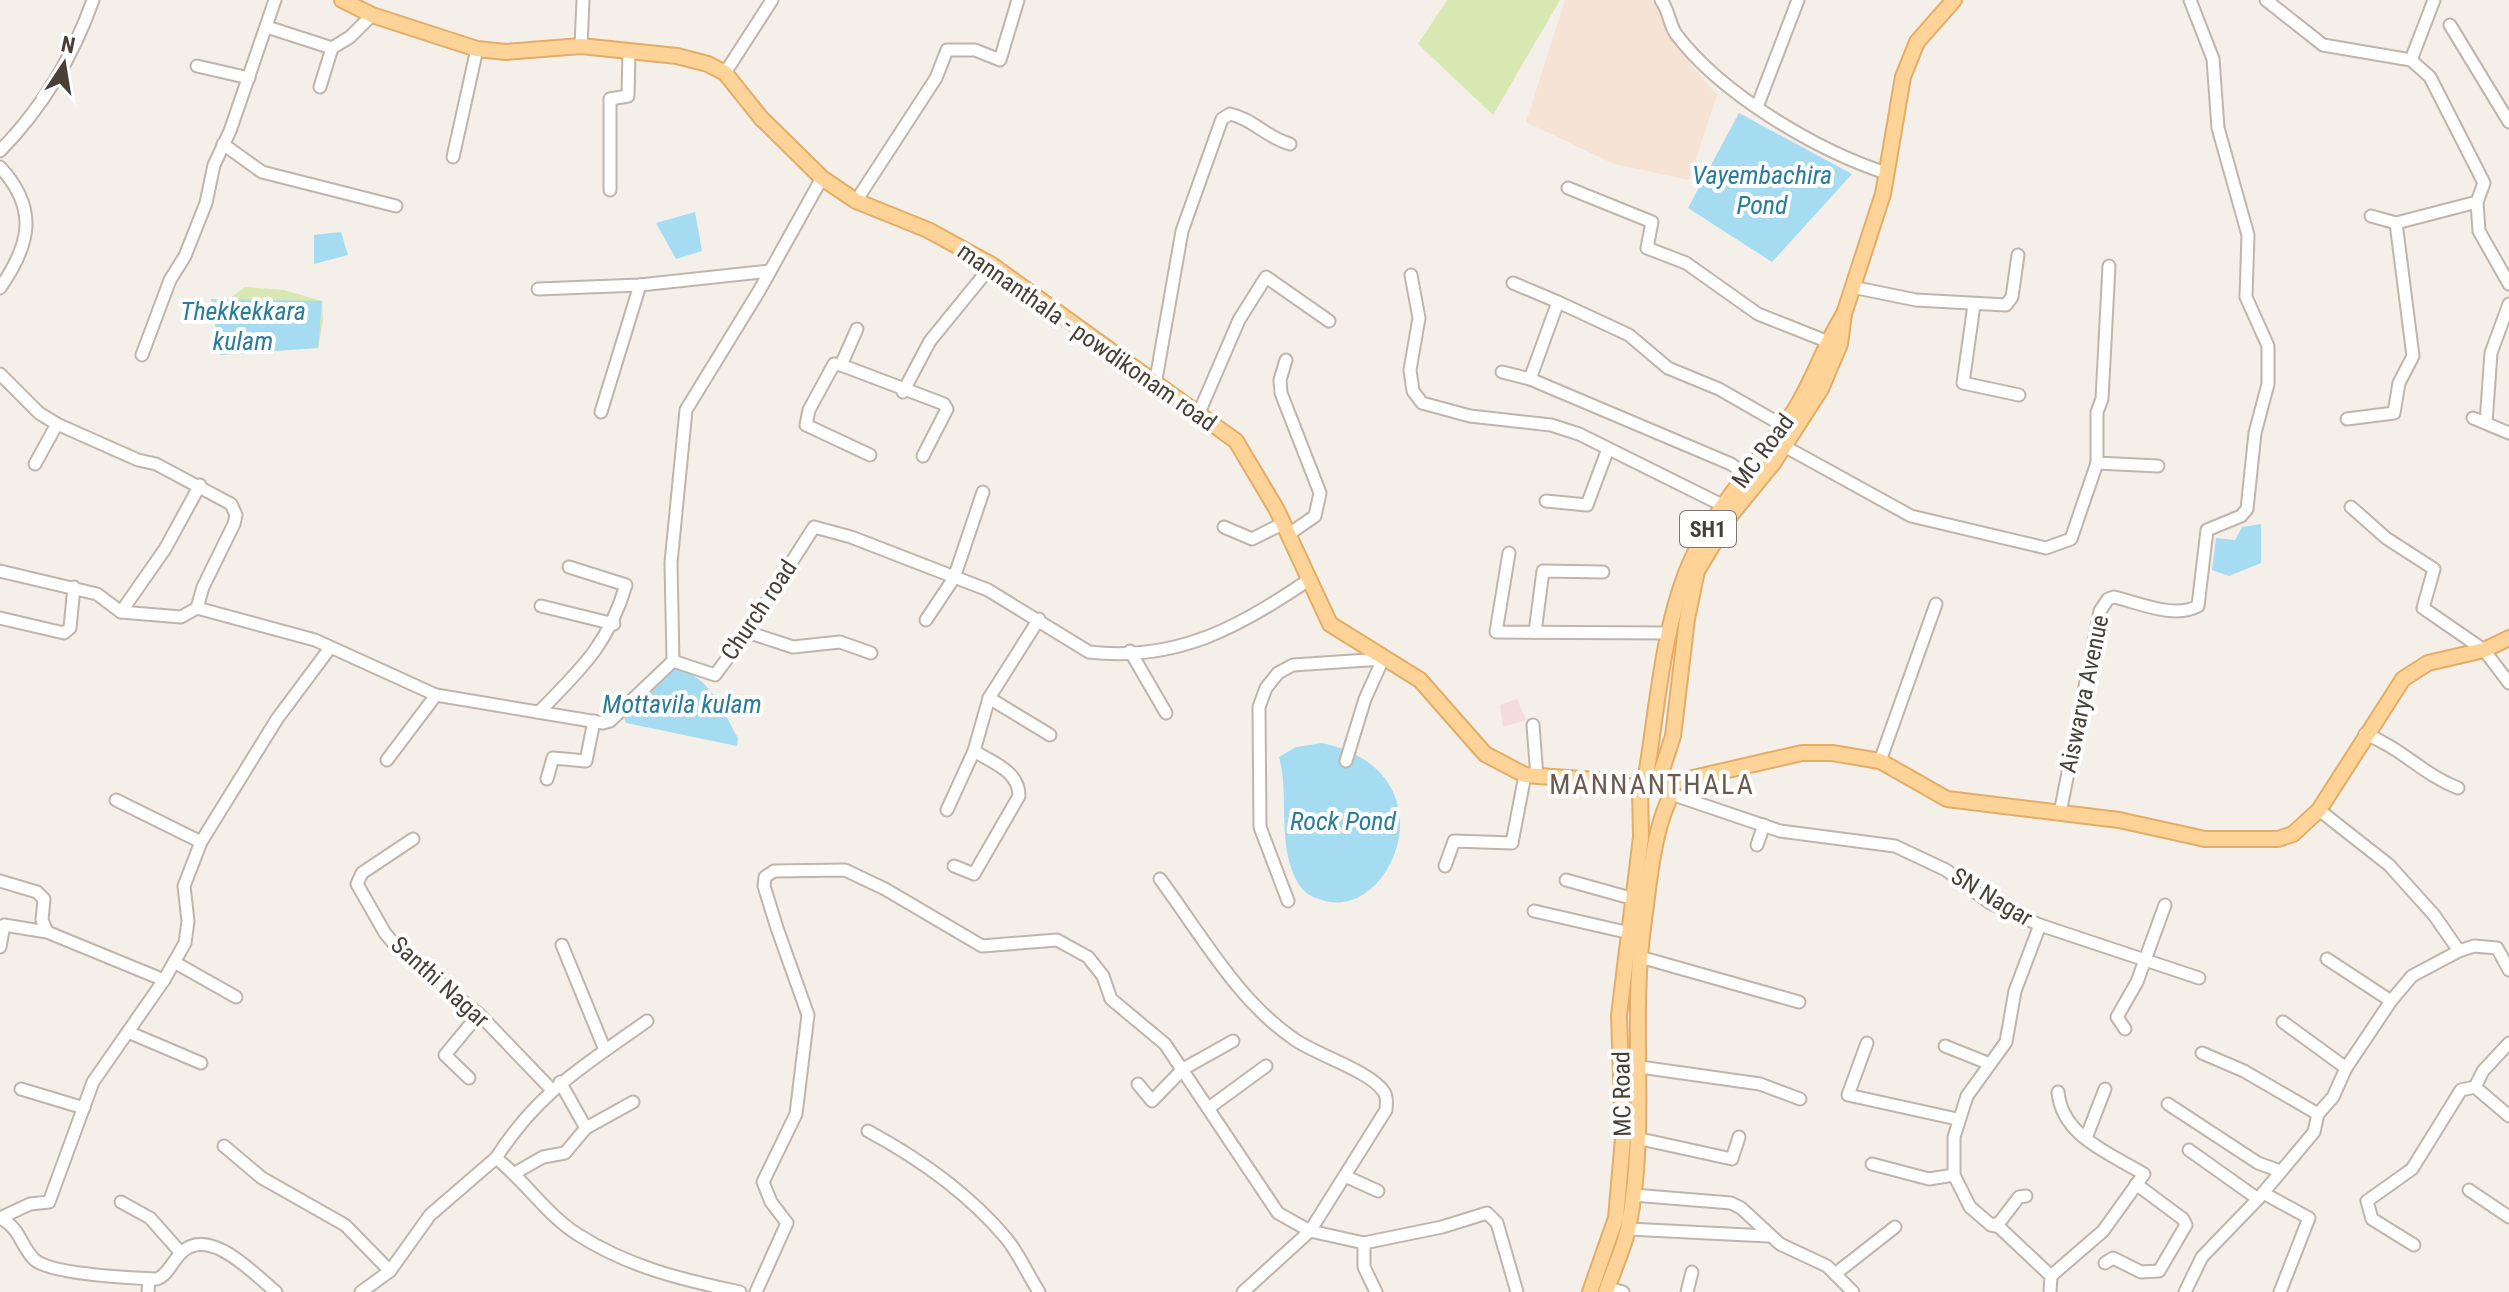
<svg xmlns="http://www.w3.org/2000/svg" width="2509" height="1292" font-family="'Roboto Condensed',sans-serif">
<style>
.commercial{fill:#f6e3d4}
.medical{fill:#f5dcdc}
.green{fill:#d7e8b2}
.water{fill:#a5dcf1}
.lines{fill:none;stroke-linecap:round;stroke-linejoin:round}
.minor-casing{stroke:#c0b5ab;stroke-width:15}
.major-casing{stroke:#e4ad67;stroke-width:18}
.minor{stroke:#fff;stroke-width:11}
.major{stroke:#fed398;stroke-width:14}
.labels{text-anchor:middle;dominant-baseline:central;stroke-width:8;stroke-linejoin:round;paint-order:stroke}
.shield{fill:#fff;stroke:#7f7973;stroke-width:2}
.shield-label{font-size:22px;font-weight:bold;fill:#483f37}
.street-label{font-size:24px;fill:#483f37;stroke:#fff}
.water-label{font-size:26px;font-style:italic;fill:#2a7c9c;stroke:#fff}
.quarter-label{font-size:28px;letter-spacing:2px;fill:#6b5b4e;stroke:#fff}
</style>
<rect width="100%" height="100%" fill="#f4efe9"/>
<!-- commercial -->
<path class="commercial" d="M1565 0H1651L1660 9 1691 65 1717 95 1689 180 1614 164 1526 122Z"/>
<!-- medical -->
<path class="medical" d="M1517 699 1526 720 1503 727 1500 705Z"/>
<!-- green -->
<g class="green">
<path d="M1447 0H1560L1493 115 1418 44Z"/>
<path d="M245 287 284 290 322 301 323 321 318 348 283 349 225 322 232 297Z"/>
</g>
<!-- water -->
<g class="water">
<path d="M1739 113 1852 174 1772 262 1688 208Z"/>
<path d="M695 212 702 251 676 259 656 223Z"/>
<path d="M341 232 348 255 314 264V235Z"/>
<path d="M211 299 322 301 318 348 220 355Z"/>
<path d="M2261 524V563L2229 576 2212 570 2216 538 2235 540 2242 527Z"/>
<path d="M674 669C710 674 722 710 738 738L737 746 626 723 624 717Z"/>
<path d="M1322 743C1456 772 1391 924 1322 900 1311 897 1304 893 1298 883 1276 844 1290 798 1279 757L1296 747Z"/>
</g>
<g class="lines">
<defs>
<g id="minor">
<path d="M1661 0C1669 10 1669 24 1676 34 1721 94 1816 150 1886 173"/>
<path d="M2266 0 2323 45 2411 60 2430 77 2484 183 2477 202 2396 223 2371 216"/>
<path d="M2450 25 2509 122"/>
<path d="M267 27 332 48"/>
<path d="M581 46 583 0"/>
<path d="M2411 60 2434 0"/>
<path d="M197 66 249 78"/>
<path d="M725 73 772 0"/>
<path d="M320 87 332 48 350 37 372 15"/>
<path d="M1757 107 1798 0"/>
<path d="M223 144 262 172 396 206"/>
<path d="M0 151C43 107 73 57 93 0"/>
<path d="M453 157 477 49"/>
<path d="M0 167C39 209 30 245 0 288"/>
<path d="M1568 188 1652 222 1647 248 1686 263 1758 314 1826 341"/>
<path d="M610 190V99L628 96 629 51"/>
<path d="M856 201 936 78 947 50H975L1000 60 1018 0"/>
<path d="M2477 202 2479 231 2509 284"/>
<path d="M2109 266 2102 399 2097 412V463L2158 466"/>
<path d="M1411 275 1419 318 1410 370 1413 391 1422 403 1470 416 1551 425 1579 434 1722 505"/>
<path d="M1513 283 1558 302"/>
<path d="M1852 287 1916 300 2006 305 2012 297 2018 255"/>
<path d="M538 289 640 285 770 271"/>
<path d="M1974 305 1963 383 2019 395"/>
<path d="M857 329 841 365 944 404 947 409 923 456"/>
<path d="M142 355 170 280 185 256 206 203 214 165 230 131 275 0"/>
<path d="M1286 360 1280 380 1281 393 1320 493 1315 516 1289 534"/>
<path d="M841 365 834 364 809 410 806 425 870 455"/>
<path d="M1502 372 1530 379"/>
<path d="M0 374 39 413 57 424 138 460 156 464 231 504 236 515 234 524 203 587 197 608"/>
<path d="M1155 385 1182 231 1222 119 1230 114C1253 119 1267 138 1290 144"/>
<path d="M903 392 930 341 992 265"/>
<path d="M601 412 640 285"/>
<path d="M1198 415 1239 320 1266 277 1329 321"/>
<path d="M2473 418 2509 433"/>
<path d="M2347 419 2394 413 2399 383 2413 356 2396 223"/>
<path d="M2486 423 2491 353 2509 304"/>
<path d="M1784 446 1911 516 2046 548 2071 539 2097 463"/>
<path d="M35 464 57 424"/>
<path d="M1745 474 1731 464 1530 379 1558 302 1629 335 1668 368 1719 389 1782 425"/>
<path d="M1546 501 1587 505 1608 449"/>
<path d="M2351 507 2386 538 2434 569 2423 608 2484 650 2509 683"/>
<path d="M1224 527 1252 539 1284 523"/>
<path d="M1509 553 1496 632 1670 633"/>
<path d="M0 571 97 594 121 612 181 617 197 608 315 640 436 695 603 723 610 721 673 661"/>
<path d="M541 606 614 624"/>
<path d="M121 612 165 549 200 485"/>
<path d="M0 618 64 633 70 628 74 587"/>
<path d="M926 620 954 578 983 492"/>
<path d="M747 632 793 647 840 642 871 653"/>
<path d="M1535 632 1543 571 1603 572"/>
<path d="M1130 651 1166 713"/>
<path d="M673 661 715 675 747 632 814 527 851 537 988 590 1089 652C1177 662 1240 627 1310 579"/>
<path d="M673 661 671 563 686 410 759 291 822 178"/>
<path d="M989 698 1050 735"/>
<path d="M539 712C581 669 608 645 626 585L569 567"/>
<path d="M1533 725 1537 777"/>
<path d="M2365 734C2402 748 2422 774 2458 788"/>
<path d="M387 760 436 695"/>
<path d="M1880 761 1936 604"/>
<path d="M547 779 553 758 586 761 594 721"/>
<path d="M1671 794 1780 831 1895 846 1946 870 1990 903 2040 925 2015 991 2006 1042 1967 1096 1954 1137V1175L1970 1207 1991 1225 1999 1227 2051 1276 2050 1292"/>
<path d="M116 800 201 842"/>
<path d="M947 810 974 751 989 698 1039 619"/>
<path d="M2060 813 2100 611 2108 599 2114 597C2140 603 2174 619 2198 606L2207 530 2241 516 2247 509 2255 433 2268 384V346L2246 297 2248 235 2218 128 2213 59 2190 0"/>
<path d="M413 839 362 873 357 884 385 933 399 950 479 1014 551 1089"/>
<path d="M1757 845 1764 825"/>
<path d="M954 866 974 874 1019 796C1019 771 993 763 974 751"/>
<path d="M1445 866 1454 841 1512 843 1525 775"/>
<path d="M1160 879C1200 933 1238 1001 1294 1039 1316 1055 1371 1071 1384 1092 1388 1097 1386 1105 1386 1110L1310 1231 1243 1292"/>
<path d="M1566 880 1634 899"/>
<path d="M0 881 37 892 44 899 42 920 47 932 164 980 93 1082 49 1202 30 1204 0 1218"/>
<path d="M1288 901 1260 827 1259 707 1266 688 1278 673 1293 665 1383 659 1365 699 1346 761"/>
<path d="M1534 911 1630 933"/>
<path d="M2040 925 2199 978"/>
<path d="M562 945 605 1050"/>
<path d="M0 947 4 925 47 932"/>
<path d="M2459 951 2474 946 2497 948 2509 970"/>
<path d="M1640 957 1799 1002"/>
<path d="M2327 959 2391 1001"/>
<path d="M174 962 236 997"/>
<path d="M164 980 185 943 188 921 184 886 201 842 277 719 330 648"/>
<path d="M2283 1022 2346 1068"/>
<path d="M2125 1029 2117 1017 2137 982 2165 905"/>
<path d="M128 1032 201 1063"/>
<path d="M1867 1043 1848 1095 1957 1119"/>
<path d="M1945 1046 1990 1064"/>
<path d="M2202 1053 2244 1071 2318 1114"/>
<path d="M1640 1067 1760 1084 1800 1099"/>
<path d="M469 1078 445 1055 479 1014"/>
<path d="M560 1082 586 1128"/>
<path d="M1138 1084 1152 1101 1183 1069 1233 1041"/>
<path d="M2475 1087 2483 1071 2509 1043"/>
<path d="M2475 1087 2509 1116"/>
<path d="M21 1089 84 1108"/>
<path d="M2168 1104 2258 1163 2280 1171"/>
<path d="M1210 1107 1266 1066"/>
<path d="M868 1131C920 1159 968 1193 1006 1238 1019 1254 1028 1275 1039 1292"/>
<path d="M1636 1138 1732 1159 1739 1137"/>
<path d="M2086 1138 2105 1089"/>
<path d="M224 1146 262 1178 345 1225 390 1271"/>
<path d="M2189 1150 2258 1199"/>
<path d="M496 1158C539 1091 584 1066 647 1021"/>
<path d="M1872 1164 1929 1179 1954 1175"/>
<path d="M515 1173 543 1157 565 1153 586 1128 633 1102"/>
<path d="M1347 1177 1378 1191"/>
<path d="M2469 1190 2509 1217"/>
<path d="M2263 1193 2309 1218 2280 1292"/>
<path d="M1633 1195 1731 1203 1741 1208 1780 1244 1827 1266 1853 1292"/>
<path d="M121 1202 150 1218 181 1253"/>
<path d="M0 1218C21 1228 21 1248 35 1260 53 1275 133 1278 157 1279 168 1275 173 1260 182 1252 210 1226 254 1274 276 1292"/>
<path d="M1991 1225 1999 1223 2019 1197 2026 1196"/>
<path d="M1628 1229 1768 1236"/>
<path d="M1364 1243V1267L1376 1292"/>
<path d="M2414 1245 2372 1219 2367 1201 2412 1169 2461 1090 2475 1087"/>
<path d="M2105 1263 2113 1258 2141 1272 2159 1271 2186 1225 2183 1219 2136 1184"/>
<path d="M1835 1274 1895 1227"/>
<path d="M2051 1276 2103 1231 2144 1174C2109 1153 2062 1136 2058 1092"/>
<path d="M1607 1288 1623 1292"/>
<path d="M148 1292 149 1279"/>
<path d="M361 1292 390 1271 430 1215 496 1158C524 1180 547 1215 577 1234 628 1267 683 1280 740 1292"/>
<path d="M756 1292 787 1223 771 1202 763 1182 796 1114 808 1015 777 928 764 886 765 877 774 871 845 870 885 889 982 946 1057 940 1088 957 1103 976 1111 999 1165 1044 1278 1213 1310 1231 1364 1243 1442 1227 1487 1213 1497 1223 1517 1292"/>
<path d="M1687 1292 1692 1272"/>
<path d="M2185 1292 2202 1257 2258 1199 2314 1132 2318 1114 2333 1097 2346 1068 2391 1001 2412 976 2459 951 2434 915 2389 865 2319 810"/>
</g>
<g id="major">
<path d="M342 0 372 15 477 49 506 52 581 46 677 56 708 64 725 73 761 118 822 178 856 201 928 230 992 265 1236 441 1277 510 1330 624 1420 680 1485 754 1525 775 1609 781 1640 789"/>
<path d="M1661 773 1673 736 1687 619 1697 571 1730 516 1774 462 1821 389 1840 344 1844 314 1883 194 1903 77 1917 42 1954 0"/>
<path d="M1671 783 1802 753H1832L1880 761 1947 799 2119 820 2205 839H2278L2293 834 2319 810 2403 679 2428 663 2484 650 2509 638"/>
<path d="M1590 1292 1616 1218 1623 1138 1619 1015 1641 837 1640 789 1646 776C1657 710 1662 636 1686 573 1710 511 1757 465 1794 411 1814 380 1824 345 1844 314"/>
<path d="M1606 1292C1613 1271 1623 1250 1628 1229 1649 1127 1629 1022 1644 920 1649 884 1652 846 1664 812 1668 800 1676 790 1668 778"/>
</g>
</defs>
<!-- minor casing -->
<use href="#minor" class="minor-casing"/>
<!-- major casing -->
<use href="#major" class="major-casing"/>
<!-- minor -->
<use href="#minor" class="minor"/>
<!-- major -->
<use href="#major" class="major"/>
</g>
<g class="labels">
<!-- shield labels -->
<rect class="shield" x="1680" y="511" width="56" height="36" rx="6"/>
<g class="shield-label">
<text x="1708" y="529">SH1</text>
</g>
<!-- street labels -->
<g class="street-label">
<text transform="translate(1087 337) rotate(35)">mannanthala - powdikonam road</text>
<text transform="translate(1763 451) rotate(-53)">MC Road</text>
<text transform="translate(759 610) rotate(-56)">Church road</text>
<text transform="translate(2084 694) rotate(-78)">Aiswarya Avenue</text>
<text transform="translate(1992 897) rotate(31)">SN Nagar</text>
<text transform="translate(440 982) rotate(42)">Santhi Nagar</text>
<text transform="translate(1622 1094) rotate(-91)">MC Road</text>
</g>
<!-- water labels -->
<g class="water-label">
<text x="1762" y="175">Vayembachira<tspan x="1762" dy="30">Pond</tspan></text>
<text x="243" y="311">Thekkekkara<tspan x="243" dy="30">kulam</tspan></text>
<text x="682" y="704">Mottavila kulam</text>
<text x="1343" y="821">Rock Pond</text>
</g>
<!-- quarter labels -->
<g class="quarter-label">
<text x="1652" y="784">MANNANTHALA</text>
</g>
</g>
<!-- north arrow -->
<g transform="translate(64 64) rotate(12)" stroke="#ffffff" stroke-width="6" paint-order="stroke">
<path d="M0-6L14 30L0 20L-14 30Z" fill="#483f37"/>
<text y="-12" font-size="22" font-weight="bold" text-anchor="middle" fill="#483f37">N</text>
</g>
</svg>
